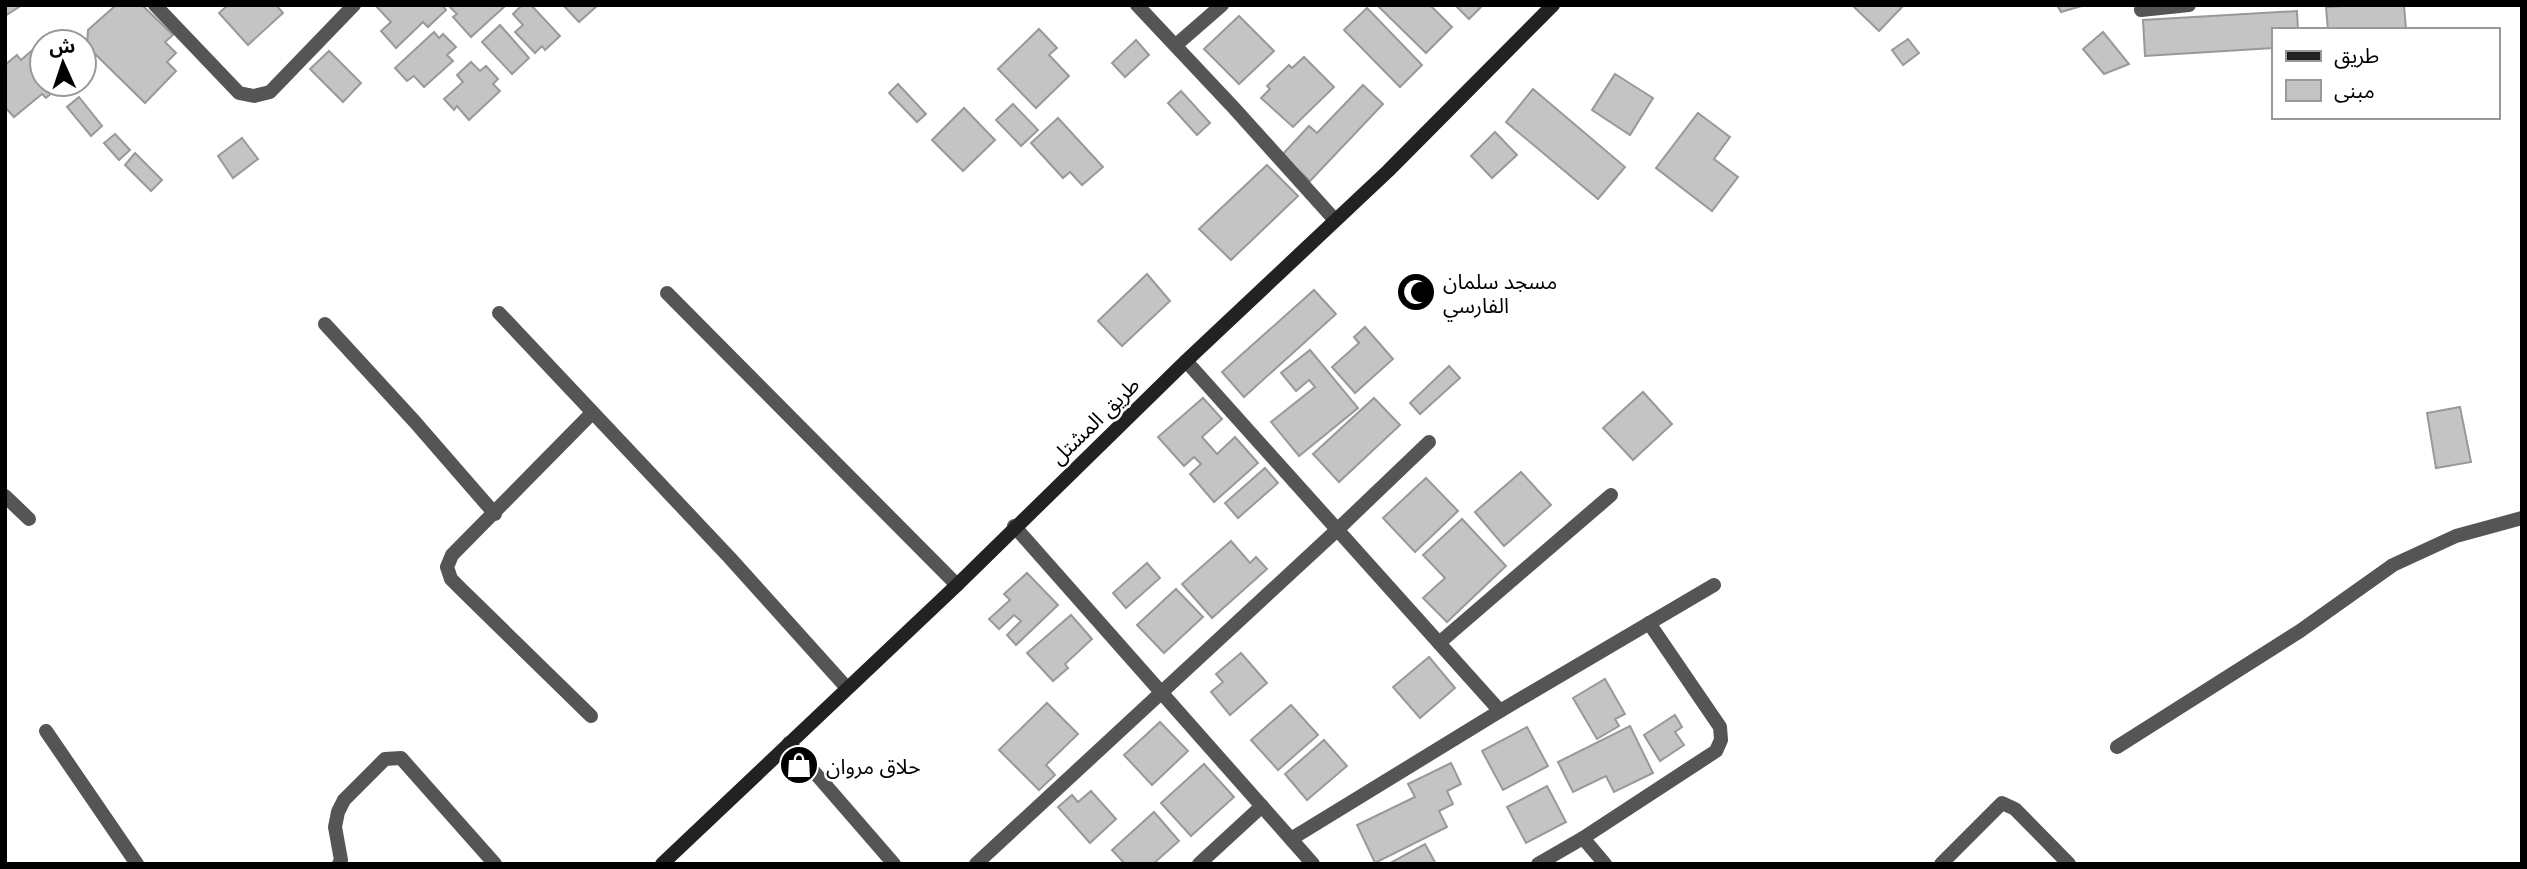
<svg xmlns="http://www.w3.org/2000/svg" width="2527" height="869" font-family="Lato,'Noto Sans Arabic',sans-serif">
<style>
.building{fill:#c4c4c4;stroke:#999;stroke-width:2}
.lines{fill:none;stroke-linecap:round;stroke-linejoin:round}
.minor{stroke:#555;stroke-width:14}
.secondary{stroke:#222;stroke-width:14}
.labels{text-anchor:middle;dominant-baseline:central;stroke-width:5;stroke-linejoin:round;paint-order:stroke}
.poi-label{font-size:21px;fill:#000;stroke:#fff;text-anchor:start}
.street-label{font-size:21px;fill:#000;stroke:#fff}
</style>
<rect width="100%" height="100%" fill="#fff"/>
<!-- building -->
<g class="building">
<path d="M5 5H22L5 16Z"/>
<path d="M116 5H142L173 35 165 42 176 53 167 62 176 71 145 103 87 46 88 30Z"/>
<path d="M228 5H276L283 13 248 45 219 13Z"/>
<path d="M375 5H442L446 10 428 27 423 22 396 48 381 31 391 22Z"/>
<path d="M448 5H503L504 7 471 37 453 17 457 14Z"/>
<path d="M522 5H531L560 36 545 50 542 46 535 53 515 32 523 25 513 14Z"/>
<path d="M563 5H598L579 22Z"/>
<path d="M1377 5H1430L1452 27 1426 53Z"/>
<path d="M1455 5H1483L1469 19Z"/>
<path d="M1852 5H1904L1879 31Z"/>
<path d="M2057 5H2085L2061 12Z"/>
<path d="M2358 5H2404L2406 30H2328L2326 7Z"/>
<path d="M1367 8 1422 65 1400 87 1344 30Z"/>
<path d="M2297 11 2298 30H2273V48L2145 56 2143 20Z"/>
<path d="M1239 16 1274 51 1239 84 1204 49Z"/>
<path d="M500 25 529 58 512 74 482 42Z"/>
<path d="M1039 29 1057 48 1049 55 1069 76 1036 108 998 69Z"/>
<path d="M434 32 439 38 443 34 456 47 447 55 453 61 424 87 414 76 407 81 395 68Z"/>
<path d="M2103 32 2129 64 2104 74 2083 49Z"/>
<path d="M1908 39 1919 53 1903 65 1892 50Z"/>
<path d="M1136 40 1149 55 1125 77 1112 63Z"/>
<path d="M36 47 42 54V84H62L46 98 42 94 14 117 5 107V65L17 55 21 60Z"/>
<path d="M329 51 361 83 343 102 310 69Z"/>
<path d="M1304 57 1334 87 1293 127 1261 98 1270 89 1267 86 1289 65 1292 68Z"/>
<path d="M471 62 480 71 486 66 498 79 493 84 500 91 469 120 457 106 454 110 444 99 463 82 457 75Z"/>
<path d="M1615 74 1653 98 1630 135 1592 110Z"/>
<path d="M898 84 926 114 917 122 889 93Z"/>
<path d="M1363 85 1383 104 1310 181 1282 155 1309 126 1317 133Z"/>
<path d="M1533 89 1625 167 1598 199 1506 122Z"/>
<path d="M1181 91 1210 123 1197 135 1168 103Z"/>
<path d="M79 97 102 126 91 136 67 107Z"/>
<path d="M1013 104 1038 130 1021 146 996 120Z"/>
<path d="M964 108 995 140 963 171 932 140Z"/>
<path d="M1698 113 1730 137 1714 159 1738 177 1712 211 1656 168Z"/>
<path d="M1058 118 1103 167 1082 185 1070 172 1063 178 1031 143Z"/>
<path d="M1495 132 1517 155 1492 178 1471 156Z"/>
<path d="M115 134 130 150 119 160 104 143Z"/>
<path d="M242 138 258 159 233 178 218 156Z"/>
<path d="M135 153 162 180 151 191 125 165Z"/>
<path d="M1267 165 1298 196 1231 260 1199 229Z"/>
<path d="M1147 274 1170 301 1122 346 1098 321Z"/>
<path d="M1314 290 1336 314 1244 397 1222 372Z"/>
<path d="M1365 327 1393 359 1355 393 1332 367 1359 343 1354 337Z"/>
<path d="M1310 350 1358 408 1299 456 1271 422 1315 387 1309 380 1296 391 1281 373Z"/>
<path d="M1449 366 1460 378 1420 414 1410 403Z"/>
<path d="M1643 392 1672 424 1633 460 1603 428Z"/>
<path d="M1203 398 1222 419 1202 437 1217 454 1235 437 1258 463 1214 502 1190 474 1201 464 1194 457 1184 466 1158 437Z"/>
<path d="M1374 398 1400 425 1339 482 1313 454Z"/>
<path d="M2460 407 2471 462 2436 468 2427 413Z"/>
<path d="M1265 468 1278 483 1238 518 1225 503Z"/>
<path d="M1521 472 1551 505 1504 546 1475 512Z"/>
<path d="M1426 478 1458 511 1415 552 1383 518Z"/>
<path d="M1462 519 1506 566 1447 622 1423 598 1445 578 1423 555Z"/>
<path d="M1231 541 1250 563 1256 557 1267 569 1212 618 1182 584Z"/>
<path d="M1147 563 1160 578 1126 608 1113 593Z"/>
<path d="M1027 573 1058 605 1016 645 1007 635 1021 621 1014 615 999 629 989 619 1010 600 1004 594Z"/>
<path d="M1176 589 1203 617 1164 653 1137 625Z"/>
<path d="M1071 615 1092 639 1065 664 1068 668 1053 681 1027 653Z"/>
<path d="M1241 653 1267 683 1230 715 1211 692 1223 682 1216 674Z"/>
<path d="M1429 657 1455 688 1420 718 1393 687Z"/>
<path d="M1605 679 1625 714 1615 719 1619 726 1597 739 1573 698Z"/>
<path d="M1047 703 1078 734 1046 765 1055 775 1039 790 999 750Z"/>
<path d="M1291 705 1318 735 1278 770 1251 740Z"/>
<path d="M1675 715 1682 727 1675 732 1684 745 1660 761 1644 735Z"/>
<path d="M1160 722 1188 751 1152 785 1124 755Z"/>
<path d="M1630 726 1653 773 1614 792 1606 776 1573 792 1558 762Z"/>
<path d="M1527 727 1548 766 1503 790 1482 751Z"/>
<path d="M1324 740 1347 766 1307 800 1285 774Z"/>
<path d="M1451 763 1461 784 1447 791 1453 804 1439 811 1447 827 1375 863 1357 825 1415 797 1408 784Z"/>
<path d="M1204 764 1234 797 1191 836 1161 803Z"/>
<path d="M1547 786 1566 822 1526 843 1507 807Z"/>
<path d="M1091 791 1116 819 1090 843 1058 807 1072 795 1078 802Z"/>
<path d="M1154 812 1179 841 1153 864H1125L1112 850Z"/>
<path d="M1425 844 1436 864H1390V863Z"/>
</g>
<g class="lines">
<!-- minor -->
<g class="minor">
<path d="M155 5 239 93 254 96 270 92 354 5"/>
<path d="M1137 5 1233 107 1334 219"/>
<path d="M2141 10 2189 5"/>
<path d="M1176 45 1222 5"/>
<path d="M667 293 957 585"/>
<path d="M499 313 730 558 847 688"/>
<path d="M325 324 415 422 495 514"/>
<path d="M1186 361 1500 711"/>
<path d="M5 496 29 519"/>
<path d="M1014 526 1313 864"/>
<path d="M1439 643 1611 495"/>
<path d="M591 716 462 590 451 579 447 567 452 555 592 413"/>
<path d="M46 731 137 864"/>
<path d="M789 743 894 864"/>
<path d="M2117 747 2300 631 2393 565 2456 536 2522 518"/>
<path d="M1583 838 1605 864"/>
<path d="M1291 839 1500 711 1714 585"/>
<path d="M339 864 341 860 335 827 338 812 344 800 385 759 401 758 495 864"/>
<path d="M976 864 1337 530 1429 442"/>
<path d="M1199 864 1262 806"/>
<path d="M1538 864 1583 838 1716 751 1721 740 1720 727 1649 623"/>
<path d="M1941 864 2002 803 2015 809 2069 864"/>
</g>
<!-- secondary -->
<path class="secondary" d="M662 864 957 585 1186 361 1388 171 1553 5"/>
</g>
<!-- icons -->
<defs>
<symbol id="mosque-disc" viewBox="-11 -11 22 22"><circle r="9.5" fill="#000" stroke="#fff"/><path d="M3.5-4.9A6 6 0 1 0 3.5 4.9A5 5 0 1 1 3.5-4.9Z" fill="#fff"/></symbol>
<symbol id="shop-disc" viewBox="-11 -11 22 22"><circle r="9.5" fill="#000" stroke="#fff"/><path d="M-5-2.5h2.3a2.7 3.5 0 0 1 5.4 0H5L5.5 6h-11ZM-1.5-2.5h3a1.5 2.3 0 0 0-3 0Z" fill="#fff"/></symbol>
</defs>
<g fill-rule="evenodd">
<use href="#mosque-disc" x="1394" y="270" width="44" height="44"/>
<use href="#shop-disc" x="777" y="743" width="44" height="44"/>
</g>
<g class="labels">
<!-- poi labels -->
<g class="poi-label">
<text x="1443" y="280">مسجد سلمان<tspan x="1443" dy="24">الفارسي</tspan></text>
<text x="826" y="765">حلاق مروان</text>
</g>
<!-- street labels -->
<g class="street-label">
<text transform="translate(1094 420) rotate(-44)">طريق المشتل</text>
</g>
</g>
<!-- border -->
<rect width="2527" height="869" fill="none" stroke="#000000" stroke-width="14"/>
<!-- legend -->
<rect x="2272" y="28" width="228" height="91" fill="#ffffff" stroke="#999999" stroke-width="2"/>
<rect x="2286" y="51" width="35" height="10" fill="#222222" stroke="#999999" stroke-width="2"/>
<text x="2334" y="63" font-size="21" fill="#000000">طريق</text>
<rect x="2286" y="80" width="35" height="21" fill="#c4c4c4" stroke="#999999" stroke-width="2"/>
<text x="2334" y="98" font-size="21" fill="#000000">مبنى</text>
<!-- north arrow -->
<g transform="translate(63 63) rotate(357)"><circle r="33" fill="#ffffff" stroke="#999999" stroke-width="2"/>
<path d="M0-5L12 26L0 18L-12 26Z" fill="#000000"/>
<text y="-10" font-size="19" font-weight="bold" text-anchor="middle" fill="#000000">ش</text>
</g>
</svg>
